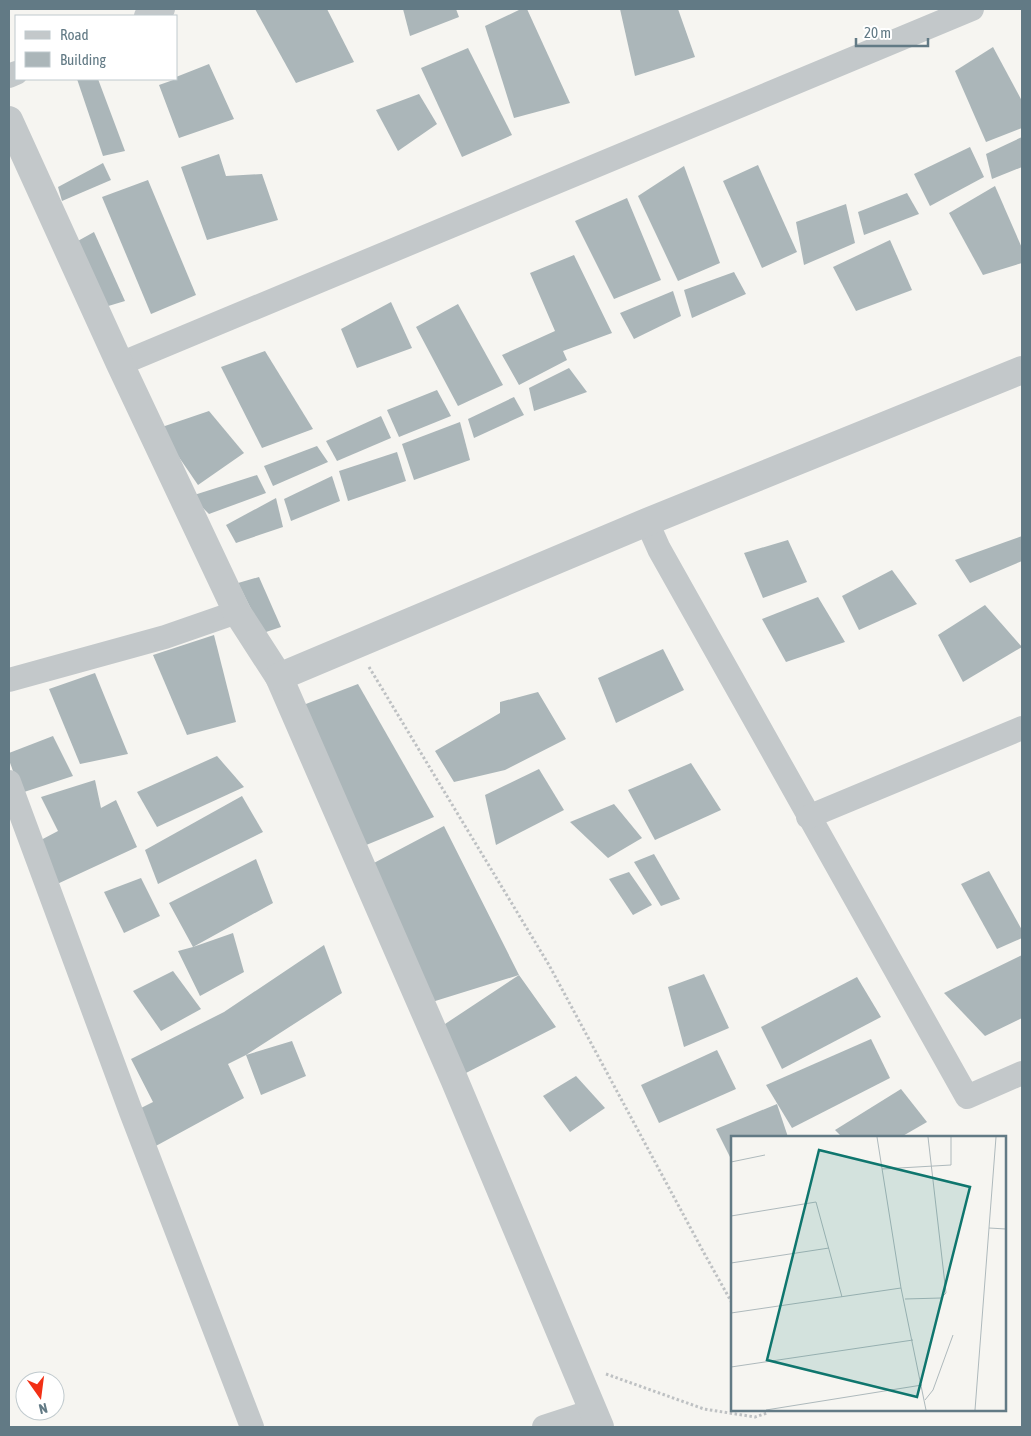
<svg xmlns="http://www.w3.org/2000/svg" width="1031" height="1436" font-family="'Asap Condensed',sans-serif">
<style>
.building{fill:#abb6b9}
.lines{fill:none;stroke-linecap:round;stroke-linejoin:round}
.path{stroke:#bec1c3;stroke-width:3;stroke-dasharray:2.5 2.5;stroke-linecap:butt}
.minor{stroke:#c3c8ca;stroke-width:24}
.tertiary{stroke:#c3c8ca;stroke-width:28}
.inset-road{fill:none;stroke:#aeb9bc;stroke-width:1}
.view{fill:#0f766e;fill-opacity:0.15;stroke:#0f766e;stroke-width:2.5}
.inset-edge{fill:none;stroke:#627a85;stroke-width:2.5}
</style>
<rect width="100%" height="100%" fill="#f6f5f1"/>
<!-- building -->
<g class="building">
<path d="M255 9H327L354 62 296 83Z"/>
<path d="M403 9H456L459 17 410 36Z"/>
<path d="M521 9H527L570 103 514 118 485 26Z"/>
<path d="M620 9H678L695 57 635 76Z"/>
<path d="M993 47 1022 101V128L986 142 955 71Z"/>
<path d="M468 48 512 135 462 157 421 68Z"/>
<path d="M209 64 234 119 179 138 159 85 176 79V77Z"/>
<path d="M77 79H98L125 151 103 156Z"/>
<path d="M419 94 437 124 398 151 376 110Z"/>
<path d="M1022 137V167L992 179 986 154Z"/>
<path d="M970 147 984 177 930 206 914 174Z"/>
<path d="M219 154 226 176 262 174 278 220 207 240 181 167Z"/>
<path d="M103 163 111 180 62 201 58 187Z"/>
<path d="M758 165 797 252 762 268 723 181Z"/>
<path d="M684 166 720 263 678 281 638 196Z"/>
<path d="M148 180 196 295 151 314 102 197Z"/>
<path d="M995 186 1022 248V263L983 275 949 213Z"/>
<path d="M907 193 919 214 864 235 858 212Z"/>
<path d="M627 198 661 280 614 299 575 221Z"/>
<path d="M846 204 855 243 804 265 796 222Z"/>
<path d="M94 232 125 301 105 307 76 242Z"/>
<path d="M890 240 912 290 856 311 833 267Z"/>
<path d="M574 255 612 333 563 351 567 360 519 385 502 355 555 331 530 273Z"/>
<path d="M734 272 746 294 692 318 684 290Z"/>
<path d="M673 291 681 316 634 339 620 313Z"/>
<path d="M391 302 412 348 357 368 341 329Z"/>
<path d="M458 304 503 385 458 406 416 327Z"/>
<path d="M265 351 313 429 262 448 221 367Z"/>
<path d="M569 368 587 392 534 411 529 388Z"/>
<path d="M437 390 451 416 399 437 387 410Z"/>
<path d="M514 397 524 415 474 438 468 419Z"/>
<path d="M209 411 244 453 198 485 159 428Z"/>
<path d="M381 416 391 438 337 461 326 441Z"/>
<path d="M460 422 470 460 414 480 402 444Z"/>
<path d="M317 446 328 462 273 486 264 466Z"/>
<path d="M397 452 406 481 348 501 339 471Z"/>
<path d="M257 475 266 493 209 514 191 496Z"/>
<path d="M332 476 340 501 291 521 284 499Z"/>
<path d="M276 498 283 527 236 543 226 525Z"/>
<path d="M1022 536V561L970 583 955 560Z"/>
<path d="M788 540 807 582 763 598 744 553Z"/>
<path d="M892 570 917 604 859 630 842 596Z"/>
<path d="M259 577 281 627 263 633 238 583Z"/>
<path d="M818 597 845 642 786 662 762 619Z"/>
<path d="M985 605 1022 647 963 682 938 635Z"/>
<path d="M214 635 236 722 187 735 153 655Z"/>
<path d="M663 649 684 690 616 723 598 678Z"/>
<path d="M95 673 128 754 80 764 49 689Z"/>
<path d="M358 684 434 817 359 848 298 707Z"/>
<path d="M538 692 566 739 505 770 454 782 435 751 500 713V702Z"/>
<path d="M53 736 73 776 21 793 9 760V753Z"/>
<path d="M217 756 244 787 157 827 137 792Z"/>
<path d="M691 763 721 810 655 840 628 790Z"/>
<path d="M539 769 564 810 496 845 485 795Z"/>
<path d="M95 780 101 808 116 800 137 847 55 885 39 841 58 831 41 797Z"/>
<path d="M242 796 263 832 158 884 145 850Z"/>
<path d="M614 804 642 838 608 858 570 822Z"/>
<path d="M444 826 519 975 556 1027 464 1074 442 1026 519 975 432 1002 372 864Z"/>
<path d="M654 854 680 899 661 906 634 862Z"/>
<path d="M256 859 273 903 193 947 233 933 244 972 200 996 178 951 193 947 169 903Z"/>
<path d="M989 871 1022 930V938L997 949 961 884Z"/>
<path d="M629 872 652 905 633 915 609 879Z"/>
<path d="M141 878 160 916 124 933 104 892Z"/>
<path d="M324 945 342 993 246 1055 292 1041 306 1076 261 1095 246 1055 228 1064 244 1098 154 1147 137 1110 153 1102 131 1059 224 1012Z"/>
<path d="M1022 955V1018L985 1036 944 993Z"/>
<path d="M173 971 201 1009 161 1031 133 991Z"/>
<path d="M704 974 729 1028 684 1047 668 987Z"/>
<path d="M857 977 881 1017 782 1069 761 1027Z"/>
<path d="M871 1039 890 1078 792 1128 766 1085Z"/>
<path d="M717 1050 736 1089 659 1123 641 1085Z"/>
<path d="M576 1076 605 1108 570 1132 543 1096Z"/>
<path d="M901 1089 927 1122 901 1137H842L835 1130Z"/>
<path d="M777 1104 788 1137H732V1161L716 1129Z"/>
</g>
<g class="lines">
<!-- path -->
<g class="path">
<path d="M369 667 549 965 704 1253 732 1303"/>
<path d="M606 1374 704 1409 755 1417 767 1413 768 1410"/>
</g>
<!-- minor -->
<g class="minor">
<path d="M146 16 163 9"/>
<path d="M9 76 16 73"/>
<path d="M120 364 972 9"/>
<path d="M647 522 659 549 967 1097 1022 1073"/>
<path d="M9 680 165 637 237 612"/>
<path d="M9 782 131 1112 252 1427"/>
<path d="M808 817 1022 728"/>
<path d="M544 1427 593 1411"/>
</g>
<!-- tertiary -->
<g class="tertiary">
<path d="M9 120 120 364 237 612 279 677 454 1079 600 1427"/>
<path d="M279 677 647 522 1022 370"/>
</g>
</g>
<!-- overview -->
<g transform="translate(731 1136)">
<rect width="275" height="275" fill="#f6f5f1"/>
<path class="inset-road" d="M146 1 170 152 195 274M0 26 34 19M151 33 220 29V1M0 80 85 66 111 161M258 92 275 93M0 127 98 112M174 163 210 162 215 157 197 1M0 177 170 152M0 231 182 204M194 264 202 254 222 199M35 274 191 249M244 274 265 1"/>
<path class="view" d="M88 14 239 51 186 261 36 224Z"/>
<rect width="275" height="275" class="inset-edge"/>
</g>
<!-- border -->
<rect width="1031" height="1436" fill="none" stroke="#627a85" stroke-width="20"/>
<!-- legend -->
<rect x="15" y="15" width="162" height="65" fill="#ffffff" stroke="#c0cace"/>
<rect x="25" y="31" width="25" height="8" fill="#c3c8ca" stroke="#c0cace"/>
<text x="60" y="40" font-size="15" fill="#627a85">Road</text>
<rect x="25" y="52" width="25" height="15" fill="#abb6b9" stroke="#c0cace"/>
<text x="60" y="65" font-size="15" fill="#627a85">Building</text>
<!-- north arrow -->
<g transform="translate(40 1396) rotate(166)"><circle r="24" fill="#ffffff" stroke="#c0cace"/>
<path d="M0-4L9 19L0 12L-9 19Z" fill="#f23015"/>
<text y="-8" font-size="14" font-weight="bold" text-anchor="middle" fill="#627a85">N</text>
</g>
<!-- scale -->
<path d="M856 38v8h72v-8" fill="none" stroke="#627a85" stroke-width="2.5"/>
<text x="864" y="38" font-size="15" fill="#627a85" stroke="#ffffff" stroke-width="4" paint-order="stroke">20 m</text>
</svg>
